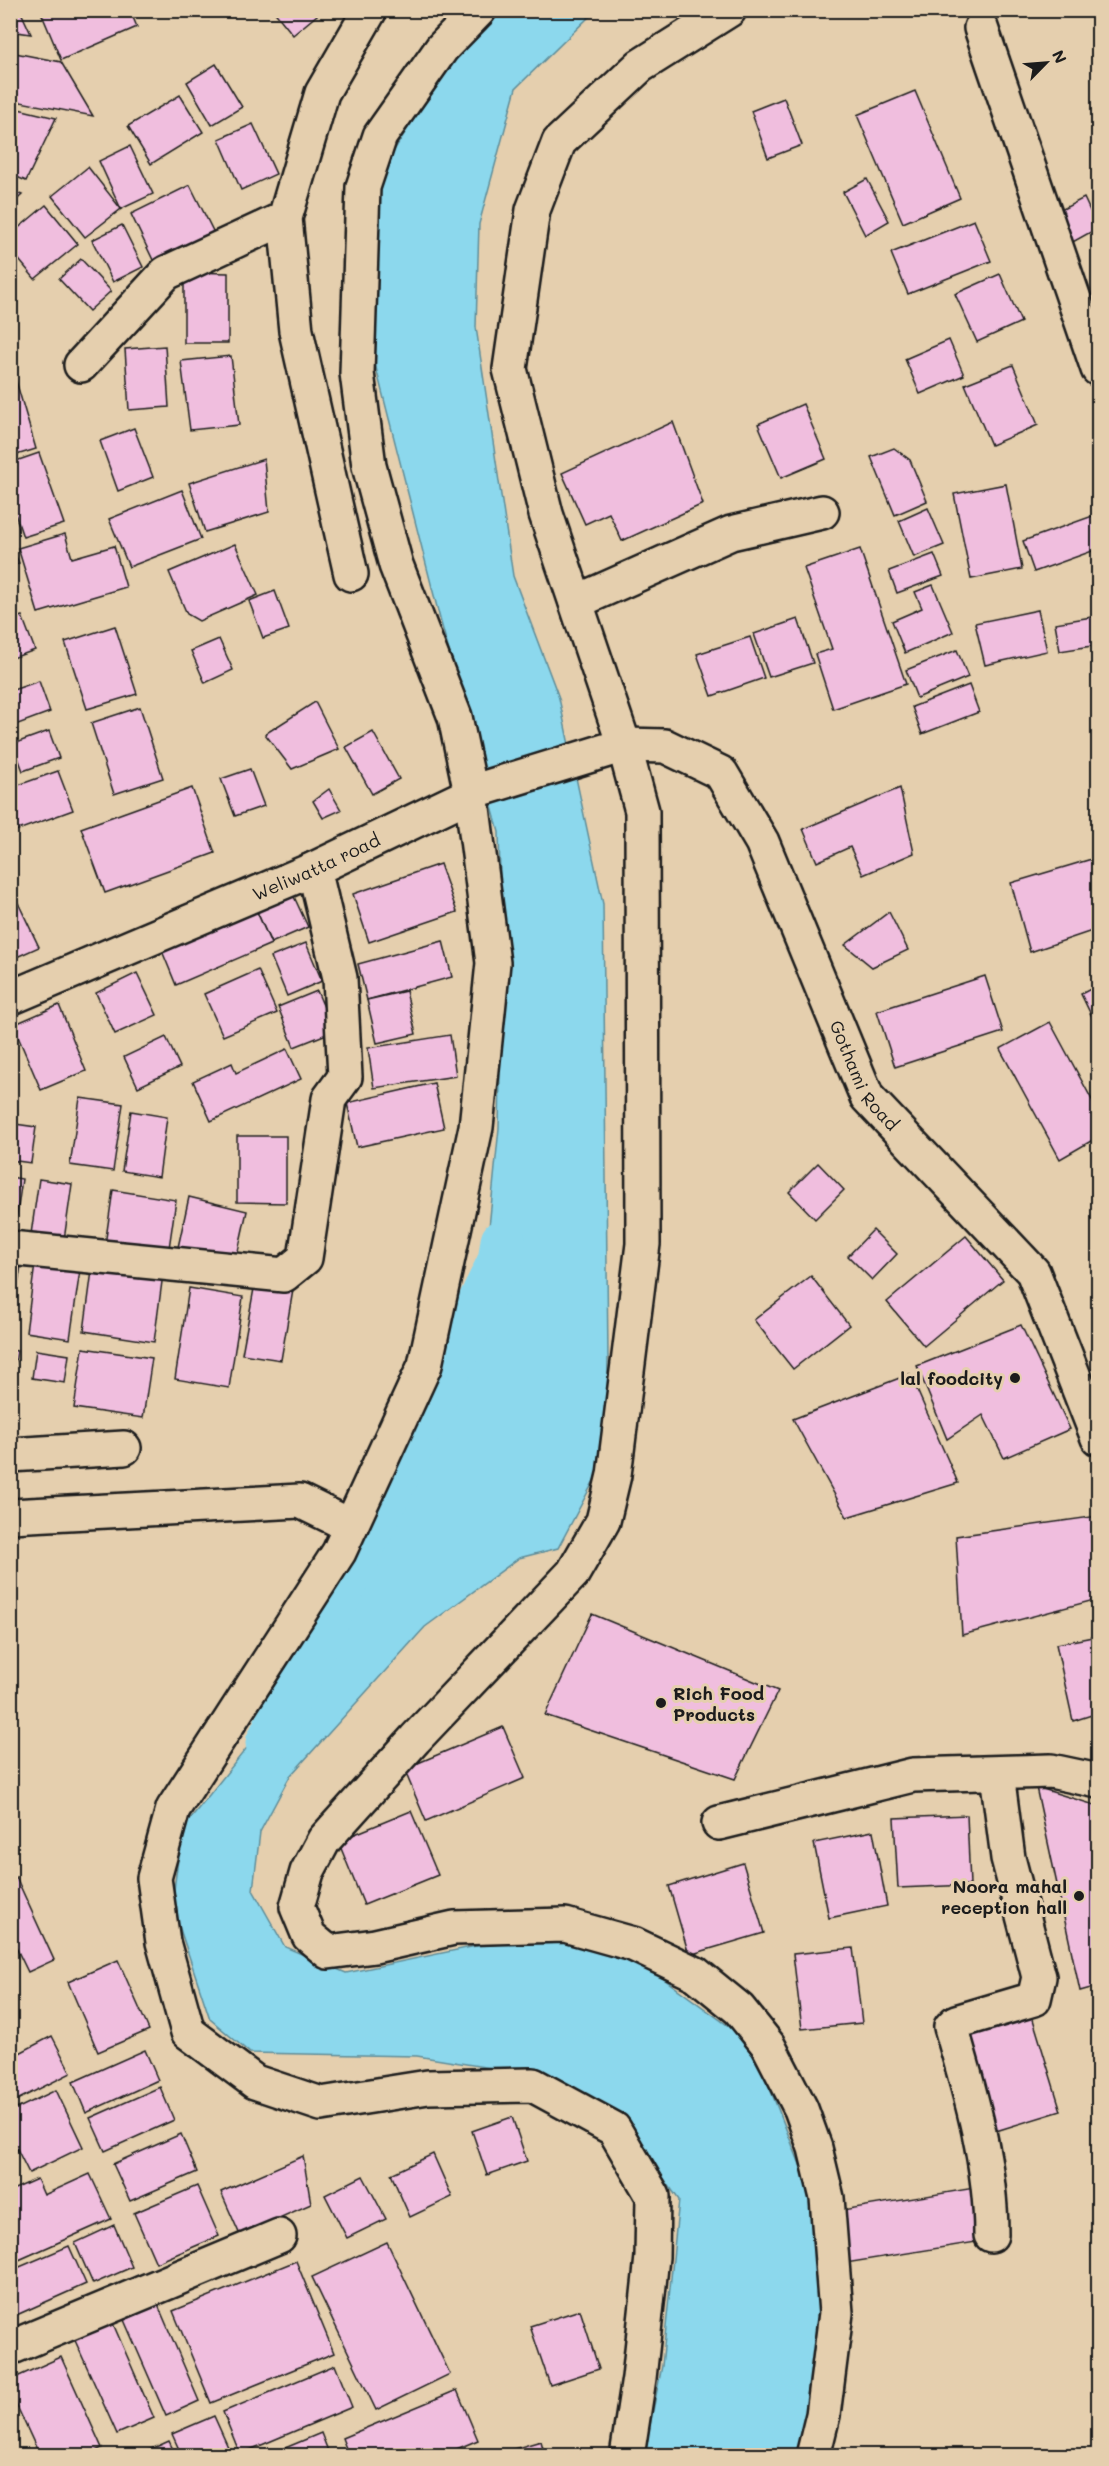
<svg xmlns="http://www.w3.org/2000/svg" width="1109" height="2466" font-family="Mali,sans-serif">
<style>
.water{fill:#8cd8ed;stroke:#5f8d99;stroke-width:1.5}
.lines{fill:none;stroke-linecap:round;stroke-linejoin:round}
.canal{stroke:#8cd8ed;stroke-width:45}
.building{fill:#f0bede;stroke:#1c1c1c;stroke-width:1.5}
.minor-casing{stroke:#1c1c1c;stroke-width:38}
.minor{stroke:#e5cfae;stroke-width:33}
.poi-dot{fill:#1c1c1c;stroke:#e5cfae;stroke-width:2}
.labels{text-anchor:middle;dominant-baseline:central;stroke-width:6;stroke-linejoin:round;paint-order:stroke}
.street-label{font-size:18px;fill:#1c1c1c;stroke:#e5cfae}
.poi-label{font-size:18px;font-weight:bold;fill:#1c1c1c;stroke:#e5cfae;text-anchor:end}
</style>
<rect width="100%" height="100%" fill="#e5cfae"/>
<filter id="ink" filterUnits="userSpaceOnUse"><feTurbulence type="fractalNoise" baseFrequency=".0167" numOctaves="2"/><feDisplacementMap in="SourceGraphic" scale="12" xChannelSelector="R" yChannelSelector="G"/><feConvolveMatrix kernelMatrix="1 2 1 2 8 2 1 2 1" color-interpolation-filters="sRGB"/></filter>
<g filter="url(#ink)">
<!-- water -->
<path class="water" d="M495 11H603L589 17 516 88 479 224 476 327 513 576 559 698 603 904 608 1358 606 1458 558 1548 519 1558 425 1627 290 1776 260 1832 253 1890 285 1947 346 1973 544 1932 639 1961 752 2043 816 2205 819 2376 800 2455H644L662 2366 679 2200 620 2116 547 2077 417 2056 250 2053 210 2019 172 1905 182 1829 309 1670 395 1514 478 1337 499 1128 502 970 499 832 440 619 372 352 367 257 386 163 460 44Z"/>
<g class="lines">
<!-- canal -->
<path class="canal" d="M268 1743 500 1261 503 1241"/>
</g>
<!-- building -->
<g class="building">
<path d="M10 10H20L31 34 10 31Z"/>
<path d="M40 10H130L137 27 61 60Z"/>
<path d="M273 10H323L293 35Z"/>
<path d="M10 52 61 62 93 116 10 100Z"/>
<path d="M216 64 242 107 212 125 187 82Z"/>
<path d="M915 91 960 198 903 223 857 115Z"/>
<path d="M180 95 203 132 151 164 128 126Z"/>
<path d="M784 98 802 145 768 158 751 111Z"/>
<path d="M10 107 56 118 26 181 10 174Z"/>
<path d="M253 124 276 174 241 190 219 139Z"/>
<path d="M130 146 153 194 121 209 99 161Z"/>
<path d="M88 167 121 209 85 237 52 196Z"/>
<path d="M867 179 889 221 865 235 843 192Z"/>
<path d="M190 185 214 233 154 262 131 214Z"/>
<path d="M10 190 22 195 10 206Z"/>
<path d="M1084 198 1098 228 1071 243 1055 213Z"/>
<path d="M46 205 78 244 35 279 10 249V235Z"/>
<path d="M974 220 991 261 908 294 891 253Z"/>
<path d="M122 225 143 267 113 282 92 240Z"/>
<path d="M81 259 111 291 89 311 59 279Z"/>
<path d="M184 272 228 273V343H184Z"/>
<path d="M1000 274 1021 322 977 342 955 294Z"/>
<path d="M949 340 964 375 920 394 905 359Z"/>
<path d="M165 346 169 407 129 410 125 349Z"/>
<path d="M231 356 239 425 190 430 181 361Z"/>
<path d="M1013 365 1038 425 991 445 965 384Z"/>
<path d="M16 381 36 449 10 457V383Z"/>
<path d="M803 404 826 459 781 478 758 424Z"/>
<path d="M673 422 703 504 622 541 609 513 585 524 562 473Z"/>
<path d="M134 428 153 477 118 491 100 441Z"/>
<path d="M894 448 910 460 927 501 895 515 871 457Z"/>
<path d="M39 453 64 524 23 537 10 499V463Z"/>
<path d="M264 459 269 512 205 532 189 483Z"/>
<path d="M1006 484 1022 569 971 579 954 494Z"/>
<path d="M182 490 201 539 129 567 109 519Z"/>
<path d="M928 508 944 545 914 557 899 521Z"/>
<path d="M1098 514V549L1034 572 1023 541Z"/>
<path d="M65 534 72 558 114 546 126 587 38 613 18 548Z"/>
<path d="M10 544 19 563 10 566Z"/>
<path d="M235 544 258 595 199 621 187 614 169 572Z"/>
<path d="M860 549 906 684 833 709 815 654 832 649 804 568Z"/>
<path d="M934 554 943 576 897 593 889 571Z"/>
<path d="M10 582 18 603 10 605Z"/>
<path d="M933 585 953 632 905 653 892 621 922 608 915 592Z"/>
<path d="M275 591 289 629 263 638 249 601Z"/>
<path d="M1038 610 1047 651 985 665 975 623Z"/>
<path d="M22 616 35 650 10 659V620Z"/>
<path d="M1098 616V645L1060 651 1055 623Z"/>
<path d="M798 619 813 663 769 677 754 634Z"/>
<path d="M115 626 137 694 87 709 65 642Z"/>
<path d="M750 637 764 678 712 696 697 654Z"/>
<path d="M219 639 233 670 205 683 191 651Z"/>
<path d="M957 650 968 677 917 698 906 670Z"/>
<path d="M39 681 50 712 10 727V691Z"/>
<path d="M969 685 979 712 922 734 912 707Z"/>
<path d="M315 702 339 749 292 769 265 734Z"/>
<path d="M140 707 163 778 114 794 91 723Z"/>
<path d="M49 731 59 758 23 771 13 744Z"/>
<path d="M373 732 399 779 372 794 346 747Z"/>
<path d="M250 769 264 806 235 816 221 779Z"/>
<path d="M58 771 73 810 10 833V788Z"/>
<path d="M192 788 215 853 105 893 81 828Z"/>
<path d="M900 788 914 853 863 875 850 847 817 862 803 829Z"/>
<path d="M329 789 341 810 323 818 313 801Z"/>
<path d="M1095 858 1098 868V929L1030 952 1011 883Z"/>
<path d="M440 864 457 912 369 942 353 894Z"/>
<path d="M11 888 39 947 10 960V889Z"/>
<path d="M290 888 308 927 271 943 254 905Z"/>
<path d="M254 905 271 944 176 985 160 946Z"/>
<path d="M889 912 908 950 872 967 845 945Z"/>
<path d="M443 941 452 977 367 1000 358 964Z"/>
<path d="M306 943 322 981 287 996 271 957Z"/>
<path d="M258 970 277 1013 223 1036 204 994Z"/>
<path d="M137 973 157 1015 115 1034 96 993Z"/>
<path d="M985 976 1003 1032 895 1067 877 1011Z"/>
<path d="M1098 985V1029L1081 994Z"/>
<path d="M317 991 334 1031 294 1047 278 1007Z"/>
<path d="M406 991 416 1034 377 1043 367 1000Z"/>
<path d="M59 1005 86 1071 41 1090 13 1025Z"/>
<path d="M1050 1022 1098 1111V1137L1060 1159 1000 1049Z"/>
<path d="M450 1035 456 1076 374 1088 368 1048Z"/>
<path d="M166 1037 180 1067 138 1087 124 1057Z"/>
<path d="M287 1049 301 1079 211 1121 193 1081 232 1063 236 1073Z"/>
<path d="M434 1083 444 1128 357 1147 347 1103Z"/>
<path d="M80 1098 123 1104 113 1171 70 1165Z"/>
<path d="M131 1111 167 1117 159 1177 122 1171Z"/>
<path d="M15 1124 36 1127 31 1163 10 1160Z"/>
<path d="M237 1136H286V1203L237 1202Z"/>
<path d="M818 1163 844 1190 815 1219 789 1192Z"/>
<path d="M10 1177 22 1179 13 1242 10 1241Z"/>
<path d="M39 1179 72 1184 63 1247 30 1241Z"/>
<path d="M113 1190 176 1200 168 1255 105 1245Z"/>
<path d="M189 1197 247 1211 235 1265 177 1252Z"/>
<path d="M873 1230 897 1254 872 1280 848 1256Z"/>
<path d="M966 1236 1003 1280 924 1346 887 1302Z"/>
<path d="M10 1263 21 1265 10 1336Z"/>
<path d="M93 1263 163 1274 154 1342 84 1331Z"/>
<path d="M35 1264 80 1270 70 1339 26 1332Z"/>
<path d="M811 1276 849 1325 793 1369 754 1320Z"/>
<path d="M255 1283 293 1290 281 1360 242 1354Z"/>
<path d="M189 1288 243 1297 229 1388 175 1379Z"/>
<path d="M1021 1325 1070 1429 1004 1458 983 1415 947 1439 917 1366Z"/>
<path d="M83 1348 152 1358 143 1418 74 1408Z"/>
<path d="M10 1350 17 1351 10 1397Z"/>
<path d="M36 1350 69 1355 65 1383 32 1378Z"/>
<path d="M910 1374 958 1483 847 1517 793 1419Z"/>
<path d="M1098 1516V1599L962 1635 956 1536Z"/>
<path d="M592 1614 778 1691 735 1779 545 1715Z"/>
<path d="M1098 1636V1713L1073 1721 1056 1644Z"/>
<path d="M503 1727 525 1778 426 1821 404 1769Z"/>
<path d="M1036 1787 1098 1806V1986L1080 1991Z"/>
<path d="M411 1811 438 1875 364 1905 338 1841Z"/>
<path d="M967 1815 970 1885 898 1888 894 1818Z"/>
<path d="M873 1831 887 1906 829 1918 814 1843Z"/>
<path d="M743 1863 764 1933 689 1955 669 1886Z"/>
<path d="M16 1877 54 1960 28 1972 10 1935V1880Z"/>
<path d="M853 1948 862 2023 802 2029 793 1954Z"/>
<path d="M118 1960 149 2030 98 2052 68 1982Z"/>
<path d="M1032 2016 1061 2111 996 2131 967 2036Z"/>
<path d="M52 2036 71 2073 13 2102 10 2096V2058Z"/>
<path d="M145 2050 158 2080 86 2113 73 2082Z"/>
<path d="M160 2087 174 2120 105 2151 90 2118Z"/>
<path d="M56 2090 83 2147 29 2173 10 2135V2112Z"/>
<path d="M512 2117 527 2161 487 2175 472 2131Z"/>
<path d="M181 2134 197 2172 130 2201 113 2164Z"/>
<path d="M433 2154 452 2197 410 2217 391 2174Z"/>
<path d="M303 2156 311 2204 240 2235 221 2192Z"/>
<path d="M90 2174 111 2219 12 2263 10 2191 37 2179 44 2195Z"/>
<path d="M363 2176 386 2219 347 2238 325 2195Z"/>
<path d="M197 2186 219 2236 156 2263 134 2213Z"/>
<path d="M980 2187 989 2240 846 2263 836 2211Z"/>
<path d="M114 2225 132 2267 93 2284 75 2243Z"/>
<path d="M387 2242 450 2374 376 2410 312 2277Z"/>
<path d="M69 2246 86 2284 12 2317 10 2271Z"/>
<path d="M296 2261 334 2353 211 2403 173 2311Z"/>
<path d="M158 2305 199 2401 166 2416 124 2320Z"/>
<path d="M580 2310 599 2369 550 2385 530 2326Z"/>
<path d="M111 2319 154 2418 117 2434 73 2336Z"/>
<path d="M61 2357 102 2448 85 2456H40L10 2391V2380Z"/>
<path d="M335 2365 352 2407 240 2454 223 2412Z"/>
<path d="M457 2390 478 2440 440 2456H349L342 2438Z"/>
<path d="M214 2416 232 2456H182L172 2434Z"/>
<path d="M321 2433 330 2456H266Z"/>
<path d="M169 2441 176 2456H136Z"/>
<path d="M541 2441 545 2456H490Z"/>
</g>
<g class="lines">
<defs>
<g id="minor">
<path d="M479 10 442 48 380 136 363 187 357 373 369 466 396 565 455 717 471 793 493 963 476 1127 425 1365 339 1552 173 1809 154 1878 163 1942 188 2032 255 2082 321 2104 428 2087 533 2085 614 2129 653 2196 652 2257 639 2378 627 2456"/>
<path d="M729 10 640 66 559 142 533 210 510 369 546 514 624 745 642 811 643 1244 614 1475 603 1521 573 1573 415 1739 324 1840 307 1872 297 1907 309 1936 328 1952 375 1946 454 1928 565 1925 633 1944 696 1974 739 2009 768 2045 801 2109 815 2148 827 2198 836 2313 823 2415 813 2456"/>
<path d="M981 28 1098 369"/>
<path d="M81 365 166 273 285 218"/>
<path d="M351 574 296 331 285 218 322 93 370 10"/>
<path d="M576 602 731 533 822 512"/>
<path id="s1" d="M10 998 314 869 481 789 624 745 665 746 721 773 762 842 867 1097 1033 1272 1098 1438"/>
<path d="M10 1248 284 1275 305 1258 329 1099 345 1077 340 978 314 869"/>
<path d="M10 1455 124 1448"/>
<path d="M10 1516 300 1501 351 1526"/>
<path d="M719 1823 913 1775 1051 1771 1098 1781"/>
<path d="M991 2235C991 2164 971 2095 951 2027L956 2022 1034 1999 1039 1977 1008 1858 997 1774"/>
<path d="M10 2348 279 2236"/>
</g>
</defs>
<!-- minor casing -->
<use href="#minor" class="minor-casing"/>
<!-- minor -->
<use href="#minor" class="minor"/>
</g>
</g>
<!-- markers -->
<g class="poi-dot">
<circle cx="1015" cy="1378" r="6"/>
<circle cx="661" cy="1703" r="6"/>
<circle cx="1079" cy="1896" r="6"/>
</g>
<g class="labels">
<!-- street labels -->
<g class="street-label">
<text stroke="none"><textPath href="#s1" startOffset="333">Weliwatta road</textPath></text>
<text stroke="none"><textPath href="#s1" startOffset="1104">Gothami Road</textPath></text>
</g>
<!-- poi labels -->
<g class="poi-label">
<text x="1003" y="1378">lal foodcity</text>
<text x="673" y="1693" text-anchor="start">Rich Food<tspan x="673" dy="21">Products</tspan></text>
<text x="1067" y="1886">Noora mahal<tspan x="1067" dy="21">reception hall</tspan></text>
</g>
</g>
<!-- margin -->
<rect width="1109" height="2466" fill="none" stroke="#e5cfae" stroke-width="36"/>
<rect x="18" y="18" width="1073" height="2430" fill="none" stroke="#1c1c1c" stroke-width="2" filter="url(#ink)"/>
<!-- north arrow -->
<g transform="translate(1046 63) rotate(65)" stroke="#e5cfae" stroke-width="4.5" paint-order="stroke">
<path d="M0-4.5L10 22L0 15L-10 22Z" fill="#1c1c1c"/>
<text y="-9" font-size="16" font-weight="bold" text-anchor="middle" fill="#1c1c1c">N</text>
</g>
</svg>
